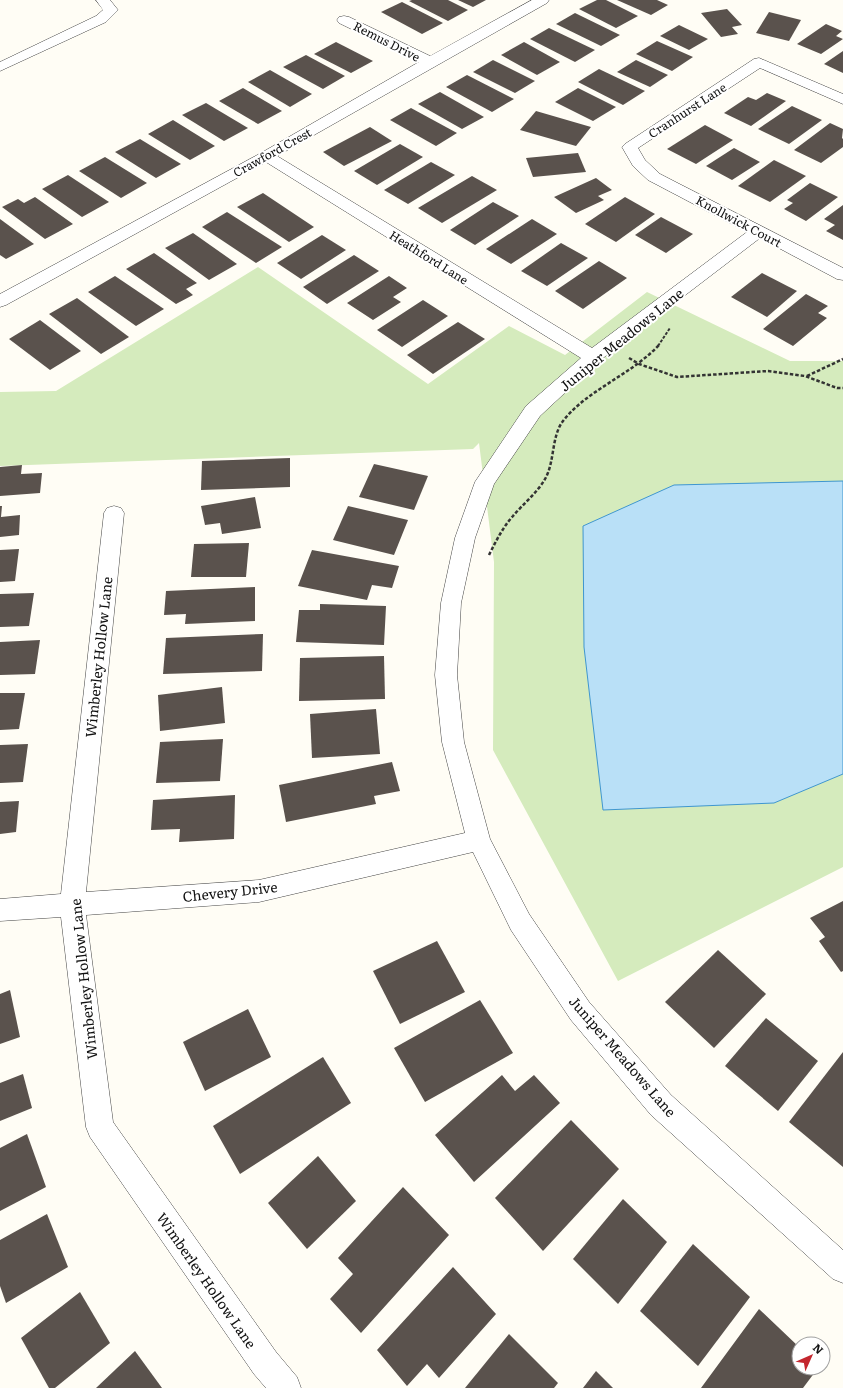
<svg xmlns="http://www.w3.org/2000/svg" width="843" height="1388" font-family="Literata,serif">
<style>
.green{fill:#d5ebbd}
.water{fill:#b9e0f7;stroke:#3f96cf}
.building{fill:#5a524d}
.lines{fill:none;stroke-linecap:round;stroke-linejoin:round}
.street-casing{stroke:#444;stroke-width:1}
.path-far1{stroke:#333;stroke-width:2;stroke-dasharray:3 1.5;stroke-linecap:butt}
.path{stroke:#333;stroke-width:2.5;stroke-dasharray:3.5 2;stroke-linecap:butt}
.street{fill:#fff;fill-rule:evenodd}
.labels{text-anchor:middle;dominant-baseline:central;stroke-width:4;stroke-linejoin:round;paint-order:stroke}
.far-street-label{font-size:12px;fill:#111;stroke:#fff}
.street-label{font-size:14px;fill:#111;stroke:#fff}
</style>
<rect width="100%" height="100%" fill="#fffdf5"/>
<!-- green -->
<path class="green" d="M258 267 428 384 509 326 565 355 647 292 790 361H843V867L618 981 493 750 494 562 479 443 473 449 0 466V392L56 391Z"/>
<!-- water -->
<path class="water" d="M843 481V774L774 803 603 810 584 647 583 526 674 485Z"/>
<!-- building -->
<g class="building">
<path d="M412 0H448L468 10 448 21 409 1Z"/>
<path d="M458 0H486L473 7Z"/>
<path d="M597 0H606L638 16 616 28 579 9Z"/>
<path d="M617 0H657L668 5 651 15Z"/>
<path d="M402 2 443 23 422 34 381 12Z"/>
<path d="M727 9 742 25 732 27 738 34 721 37 701 13Z"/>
<path d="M769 12 801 20 789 41 756 33Z"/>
<path d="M575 13 620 35 601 46 556 24Z"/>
<path d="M826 24 842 31 836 36 843 39 821 54 797 44Z"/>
<path d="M679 25 708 39 689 50 660 36Z"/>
<path d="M549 28 595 50 575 62 530 39Z"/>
<path d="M657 41 693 57 672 71 636 54Z"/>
<path d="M336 42 373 61 351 73 314 54Z"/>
<path d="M524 42 560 62 537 75 501 55Z"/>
<path d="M843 51V73L824 64Z"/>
<path d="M306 55 345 76 323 89 283 67Z"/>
<path d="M493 60 535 81 515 93 473 72Z"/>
<path d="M636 60 668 75 650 87 617 72Z"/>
<path d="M599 69 645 91 623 105 578 82Z"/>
<path d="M270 70 312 94 290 107 248 82Z"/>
<path d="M467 75 514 99 492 112 446 87Z"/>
<path d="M243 88 282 111 258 124 219 101Z"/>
<path d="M578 88 616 107 593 121 555 102Z"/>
<path d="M440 92 484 117 462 129 418 104Z"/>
<path d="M767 93 786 101 751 126 724 113 748 97 756 100Z"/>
<path d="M206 103 248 128 224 141 182 115Z"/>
<path d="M792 106 822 120 789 144 758 129Z"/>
<path d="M411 108 457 133 436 146 390 120Z"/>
<path d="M536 111 591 127 576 146 520 130Z"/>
<path d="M173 120 215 146 190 160 148 134Z"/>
<path d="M830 123 843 129 842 138 843 139V147L821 163 794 150Z"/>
<path d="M705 125 733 140 696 164 667 149Z"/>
<path d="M370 127 392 141 344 166 323 152Z"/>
<path d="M140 139 181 164 156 178 115 152Z"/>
<path d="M400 144 423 157 377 185 354 171Z"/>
<path d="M734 148 760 162 732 180 706 166Z"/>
<path d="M578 153 586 172 533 177 526 158Z"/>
<path d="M105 157 147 183 121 198 79 171Z"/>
<path d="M774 160 806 176 770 202 738 186Z"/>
<path d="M431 162 455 175 408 204 384 190Z"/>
<path d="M68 175 109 202 82 217 42 189Z"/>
<path d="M472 176 497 190 442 223 418 208Z"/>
<path d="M596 178 612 190 598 196 604 200 576 213 554 197Z"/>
<path d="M810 183 838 197 806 221 784 209 793 203 787 200Z"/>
<path d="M263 193 314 227 289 242 237 207Z"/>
<path d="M35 197 73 224 45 239 2 207 18 199 24 203Z"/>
<path d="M625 197 655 214 616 242 585 224Z"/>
<path d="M493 202 519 216 475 245 450 230Z"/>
<path d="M843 205V240L826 231 835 225 824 219Z"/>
<path d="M227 212 282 247 256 263 202 227Z"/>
<path d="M661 217 693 234 666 253 635 235Z"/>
<path d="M0 219 34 244 6 259 0 255Z"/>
<path d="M532 219 557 234 511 264 486 249Z"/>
<path d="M193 233 237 264 209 280 165 248Z"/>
<path d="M322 235 346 250 301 279 277 263Z"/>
<path d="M561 243 588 258 547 286 521 271Z"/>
<path d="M154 253 197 283 186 289 193 295 176 304 126 269Z"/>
<path d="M354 255 379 271 327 304 303 287Z"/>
<path d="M599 261 627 278 583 309 555 291Z"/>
<path d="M762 273 797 291 767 317 731 297Z"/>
<path d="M115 276 164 309 136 326 88 292Z"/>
<path d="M389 276 407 288 393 297 401 302 373 320 347 303Z"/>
<path d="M806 294 828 306 818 313 827 318 793 346 763 329Z"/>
<path d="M77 298 129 337 101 354 49 314Z"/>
<path d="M423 300 448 316 402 347 377 330Z"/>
<path d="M40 320 81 351 50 370 9 339Z"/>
<path d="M458 322 485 339 433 374 407 355Z"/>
<path d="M290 458V487L201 490 202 461Z"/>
<path d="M374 464 428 476 414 510 359 497Z"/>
<path d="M22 465 21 474 42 473 40 493 0 496V467Z"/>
<path d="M255 497 261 528 222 534 220 523 205 525 201 506Z"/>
<path d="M0 506H2L1 517 20 515 19 535 0 537Z"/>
<path d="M348 506 408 520 394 555 333 540Z"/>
<path d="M249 543 246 577H191L194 544Z"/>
<path d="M19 549 15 581 0 582V550Z"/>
<path d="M312 550 399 566 392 588 372 585 367 600 298 586Z"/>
<path d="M255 587V621L185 624 186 614 164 615 166 591Z"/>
<path d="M34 593 29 626 0 627V594Z"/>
<path d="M320 604 386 606 384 645 296 642 299 610H320Z"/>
<path d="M263 634 262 671 163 674 166 638Z"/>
<path d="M40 640 35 674 0 675V642Z"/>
<path d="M384 656 385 699 299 701 300 658Z"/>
<path d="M222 687 225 723 160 731 158 695Z"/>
<path d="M0 693H25L19 729 0 730Z"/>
<path d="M376 709 380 754 312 758 310 714Z"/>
<path d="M223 739 220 781 156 783 160 742Z"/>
<path d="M28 744 23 782 0 783V745Z"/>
<path d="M392 762 400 791 374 796 376 804 286 822 279 785Z"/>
<path d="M235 795 234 839 179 842 180 829 151 830 153 800Z"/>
<path d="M19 801 16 832 0 834V802Z"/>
<path d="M843 901V971L841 972 819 941 825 937 810 918Z"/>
<path d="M437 941 465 992 400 1024 373 971Z"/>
<path d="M718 950 766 994 714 1048 665 1002Z"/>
<path d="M10 990 20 1037 0 1044V994Z"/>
<path d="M480 1000 513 1053 425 1102 394 1048Z"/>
<path d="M248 1009 271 1057 205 1091 183 1042Z"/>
<path d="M766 1018 818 1061 778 1111 725 1066Z"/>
<path d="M843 1052V1167L789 1122Z"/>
<path d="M323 1057 351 1103 240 1174 213 1126Z"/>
<path d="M23 1074 32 1108 0 1121V1083Z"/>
<path d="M502 1075 515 1091 534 1075 560 1103 474 1182 435 1135Z"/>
<path d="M571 1120 619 1169 543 1251 495 1198Z"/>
<path d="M27 1134 46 1187 0 1211V1148Z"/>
<path d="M318 1156 356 1201 307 1249 268 1203Z"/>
<path d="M403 1187 449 1235 361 1333 330 1299 353 1274 338 1258Z"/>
<path d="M623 1199 667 1242 618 1304 573 1259Z"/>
<path d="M47 1214 68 1267 6 1303 0 1286V1240Z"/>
<path d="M693 1244 750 1297 698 1366 640 1311Z"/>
<path d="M453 1267 496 1314 439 1378 427 1364 407 1386 377 1350Z"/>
<path d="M80 1292 110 1343 55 1388H49L21 1338Z"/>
<path d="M759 1309 799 1347V1368H818L803 1388H701Z"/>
<path d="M509 1334 558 1383 554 1388H465Z"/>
<path d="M135 1351 162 1388H96Z"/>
<path d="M596 1371 613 1388H583Z"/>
</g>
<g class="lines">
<defs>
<g id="street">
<path d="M96 0H110L118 10 106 22 0 71V62L96 16 103 10Z"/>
<path d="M532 0H549L547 3 277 156 592 348 747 232 648 180 633 166 622 147 625 144 754 59 759 58 843 94V104L760 68 638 148 645 160 660 174 843 268V280L837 279 760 238 599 361 540 416 494 484 475 538 461 603 457 675 464 742 490 839 529 914 589 1002 671 1095 843 1250V1283L833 1279 651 1115 571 1020 511 930 473 852 259 902 86 915 113 1122 276 1352 297 1377 301 1388H266L254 1374 90 1137 86 1127 61 917 0 921V899L61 894 104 513 107 508 114 506 121 508 124 513 86 892 259 880 465 833 442 742 435 675 441 603 455 538 475 482 526 406 581 358 266 162 6 305 0 307V294L261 153 419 62 339 23 337 20 339 17 344 16 349 17 430 56Z"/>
</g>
</defs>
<!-- street casing -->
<use href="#street" class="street-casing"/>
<!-- path-far1 -->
<path class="path-far1" d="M658 346 670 328"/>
<!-- path -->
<g class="path">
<path d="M629 358 639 364 677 377 768 371 805 376 837 388H843"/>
<path d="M807 376 843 359"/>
<path d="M489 555C496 541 503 527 513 516 523 504 537 493 545 479 555 462 551 437 563 421 587 390 631 375 659 345"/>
</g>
<!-- street -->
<use href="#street" class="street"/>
</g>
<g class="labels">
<!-- far-street labels -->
<g class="far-street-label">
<text transform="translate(387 41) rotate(27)">Remus Drive</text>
<text transform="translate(687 110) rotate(-33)">Cranhurst Lane</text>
<text transform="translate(272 152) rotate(-29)">Crawford Crest</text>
<text transform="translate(739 221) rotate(28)">Knollwick Court</text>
<text transform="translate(429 257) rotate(32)">Heathford Lane</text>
</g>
<!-- street labels -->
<g class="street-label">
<text transform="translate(621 339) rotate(-39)">Juniper Meadows Lane</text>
<text transform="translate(98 657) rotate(-84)">Wimberley Hollow Lane</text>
<text transform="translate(230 891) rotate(-6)">Chevery Drive</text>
<text transform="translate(83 979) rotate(-96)">Wimberley Hollow Lane</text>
<text transform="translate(623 1056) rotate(49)">Juniper Meadows Lane</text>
<text transform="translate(207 1280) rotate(55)">Wimberley Hollow Lane</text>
</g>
</g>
<!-- north arrow -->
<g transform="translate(811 1356) rotate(45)"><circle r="19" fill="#ffffff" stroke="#a0a0a0"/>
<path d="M0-3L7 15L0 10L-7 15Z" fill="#c4262e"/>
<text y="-6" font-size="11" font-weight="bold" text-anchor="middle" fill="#111111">N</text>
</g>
</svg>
